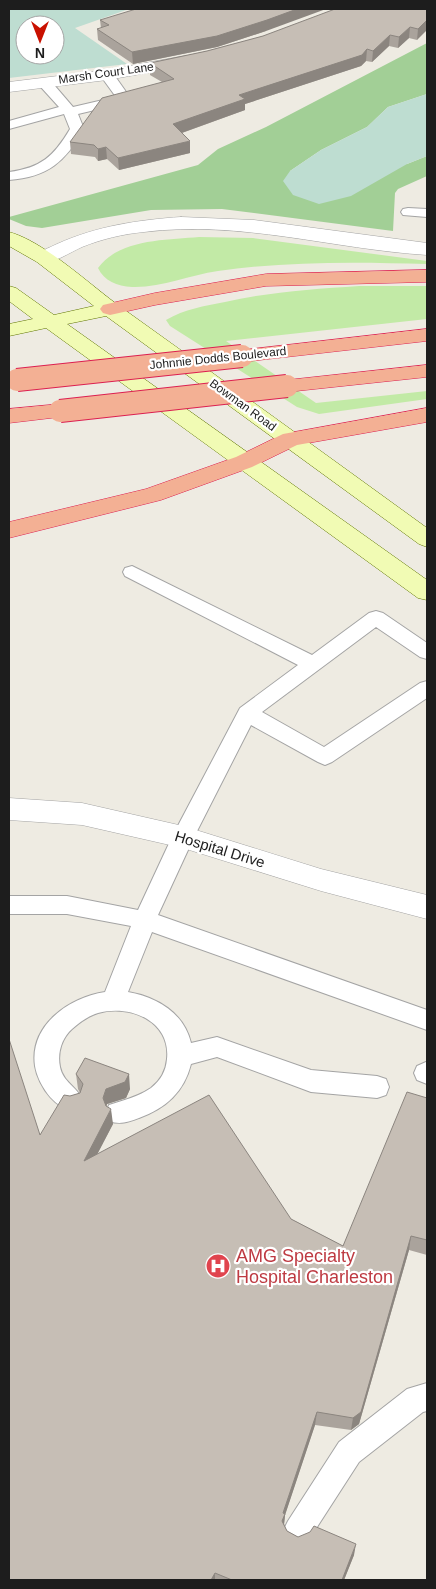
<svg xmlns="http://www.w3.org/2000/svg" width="436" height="1589" font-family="Helvetica,sans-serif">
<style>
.grass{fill:#c2eaa6}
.forest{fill:#a2cf96}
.wetland{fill:#beddd1;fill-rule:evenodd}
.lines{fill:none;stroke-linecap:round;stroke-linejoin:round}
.service-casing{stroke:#a4a4a4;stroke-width:2}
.minor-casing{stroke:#a4a4a4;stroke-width:1}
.tertiary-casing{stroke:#a4a4a4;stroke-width:1}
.secondary-casing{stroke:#5f7502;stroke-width:1}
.trunk-casing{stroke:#dc1f50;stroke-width:1}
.service{fill:#fff;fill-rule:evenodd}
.minor{fill:#fff;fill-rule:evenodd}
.tertiary{fill:#fff;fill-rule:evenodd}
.secondary{fill:#f1fbb4;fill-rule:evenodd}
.trunk{fill:#f3b094;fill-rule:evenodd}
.trunk-bridge-casing{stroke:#dc1f50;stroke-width:24;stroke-linecap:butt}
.trunk-bridge{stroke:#f3b094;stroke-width:22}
.wall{fill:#aaa39c}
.shaded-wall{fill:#8b857f}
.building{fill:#c6beb5;stroke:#8b857f}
.labels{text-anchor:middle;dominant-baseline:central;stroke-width:4.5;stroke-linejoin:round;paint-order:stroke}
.far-street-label{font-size:12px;fill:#1d1d1d;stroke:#fff}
.street-label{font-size:15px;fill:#1d1d1d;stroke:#fff}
.near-health-label{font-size:18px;fill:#be3a42;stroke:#fff;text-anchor:start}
</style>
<rect width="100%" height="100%" fill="#eeebe2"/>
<!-- grass -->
<g class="grass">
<path d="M199 237 253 238 427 261V264C358 262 287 261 218 271 189 275 161 288 132 287 117 286 104 281 98 268 119 239 166 240 199 237Z"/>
<path d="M359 286H427V319L226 341 316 403 427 391V399L319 414 297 407 170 326 166 320C185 309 204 306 225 302 269 292 314 289 359 286Z"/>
</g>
<!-- forest -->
<path class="forest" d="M427 43V94L388 107 367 127 321 150 290 171 407 164 427 156V176L398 189 395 193 393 231 222 209 151 210 42 228 26 226 9 219V217L198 165 218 149 266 127Z"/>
<!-- wetland -->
<g class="wetland">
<path d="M9 9H129L75 28 127 64 9 78ZM25 25H55V55H25Z"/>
<path d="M427 94V156L407 164 351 196 319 204 293 195 283 181 290 171 321 150 367 127 388 107Z"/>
</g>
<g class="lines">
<defs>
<g id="service">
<path d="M107 71 112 72 129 96 131 99 129 102 78 114 84 129C65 162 48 177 9 180V172C41 168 54 156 70 129L64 114 9 129V121L59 107 39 85 37 82 39 79H49L73 107 116 97 100 75Z"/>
<path d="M408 208 427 209V217L403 215 401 212 403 209Z"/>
<path d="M132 566 312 655 369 613 376 611 383 613 427 643V659L420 657 376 627 262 712 324 747 420 683 427 681V698L332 762 325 765 318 762 251 725 194 837 158 915 427 1010V1030L152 932 128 992C157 997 184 1013 191 1043L217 1037 311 1070 377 1076 386 1079 389 1087 386 1095 377 1098 311 1092 217 1057 191 1064C184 1092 166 1108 139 1118 128 1122 120 1125 109 1121L106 1113 109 1105C124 1100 138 1097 151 1088 161 1080 166 1071 167 1059 171 1021 130 1004 98 1013 88 1016 80 1022 72 1029 62 1038 57 1052 60 1067 63 1082 77 1087 83 1100L80 1108C58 1116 38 1085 35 1066 29 1025 70 997 105 992L131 926 67 914H9V896H67L138 910 172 837 240 708 298 665 125 576 123 572 125 568Z"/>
<path d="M426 1062 427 1063V1084L417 1080 414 1073 417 1066Z"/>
<path d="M427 1383V1411L423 1412 359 1462 308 1541 298 1546 288 1541 283 1531 288 1521 339 1442 407 1389Z"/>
</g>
<path id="minor" d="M185 56 191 57 193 61 191 65 107 80 9 92V82L107 70Z"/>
<g id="tertiary">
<path d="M181 217 254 220 427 243V255C332 249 241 220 144 232 123 234 102 239 82 247 69 253 57 261 44 264L37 262 34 258C39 251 49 248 57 244 97 226 138 220 181 217Z"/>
<path d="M9 798 82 803 183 826 321 869 427 895V919L321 891 183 848 82 825 9 820Z"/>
</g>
<path id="secondary" d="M9 232C44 241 91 286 122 308 224 381 325 454 427 528V547L419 544 106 316 67 324 427 580V600L418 598 46 328 9 336V324L33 319 9 301V286L16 288 54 315 94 306 37 262 9 246Z"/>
<g id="trunk">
<path d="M427 270V282L266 286 155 305 110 315 103 313 100 309 103 305 155 293 266 274Z"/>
<path d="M427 329V341L242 362 235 360 231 356 235 352 242 350Z"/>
<path d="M427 365V377L287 392 279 391 276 386 279 381 287 380Z"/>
<path d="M60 404 68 406 71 411 68 416 9 423V409Z"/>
<path d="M427 408V422L297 445 252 467 161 500 9 538V522L146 489 236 457 283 434Z"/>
</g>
</defs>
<!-- service casing -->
<use href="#service" class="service-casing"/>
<!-- minor casing -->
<use href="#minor" class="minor-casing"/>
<!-- tertiary casing -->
<use href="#tertiary" class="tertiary-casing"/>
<!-- secondary casing -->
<use href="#secondary" class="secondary-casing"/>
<!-- trunk casing -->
<use href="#trunk" class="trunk-casing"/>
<!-- service -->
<use href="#service" class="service"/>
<!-- minor -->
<use href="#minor" class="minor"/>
<!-- tertiary -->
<use href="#tertiary" class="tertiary"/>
<!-- secondary -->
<use href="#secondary" class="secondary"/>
<!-- trunk -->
<use href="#trunk" class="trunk"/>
<defs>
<g id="trunk-bridge">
<path d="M17 380 242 356"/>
<path d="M60 411 287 386"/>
</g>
</defs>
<!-- trunk-bridge casing -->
<use href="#trunk-bridge" class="trunk-bridge-casing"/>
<!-- trunk-bridge -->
<use href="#trunk-bridge" class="trunk-bridge"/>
</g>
<!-- wall -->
<g class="wall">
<path d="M427 9 417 40 409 38 398 48 389 46 372 62 366 61 361 66 245 104V110L182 133 190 153 119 170 107 159 98 161 95 157 71 154 70 142 162 82 150 75V63L207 51 263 36Z"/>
<path d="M100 20 266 31 217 47 133 64 98 40 97 29 101 28Z"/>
<path d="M76 1074 130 1089 126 1098 107 1104 106 1107 113 1124 97 1154 291 1219 343 1246 427 1098V1255L409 1250 359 1424 351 1430 315 1425 285 1515 284 1524 287 1531 298 1537 354 1555 344 1580H9L40 1135 70 1096 80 1093 78 1089Z"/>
</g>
<!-- shaded-wall -->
<g class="shaded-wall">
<path d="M297 9H326L266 31 217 47 133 64 132 52Z"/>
<path d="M427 20V30L417 40 418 29Z"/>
<path d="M410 27 409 38 398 48 399 37Z"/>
<path d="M390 35 389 46 372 62 373 51Z"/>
<path d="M367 49 366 61 361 66 245 104V110L173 136V124L239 95Z"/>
<path d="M190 141V153L119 170 118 158Z"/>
<path d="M106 147 107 159 98 161V149Z"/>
<path d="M129 1074 130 1089 126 1098 107 1104 104 1114 103 1098 106 1089Z"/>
<path d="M111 1109 113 1124 86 1176 84 1161Z"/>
<path d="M411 1236 409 1250 359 1424 351 1430 353 1418Z"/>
<path d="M317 1412 315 1425 285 1515 284 1525 281 1532 283 1513Z"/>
<path d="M356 1544 354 1555 344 1580H342Z"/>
<path d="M215 1573V1580H211Z"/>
</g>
<!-- building -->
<g class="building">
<path d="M136 9H297L267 20 217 36 132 52 97 29 109 25 100 20Z"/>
<path d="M335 9H427V20L418 29 410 27 399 37 390 35 373 51 367 49 362 55 239 95 245 99 173 124 190 141 118 158 106 147 98 149 94 145 70 142 102 98 174 79 150 63 207 51 263 36Z"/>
<path d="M9 1039 40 1135 64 1095 70 1096 80 1093 83 1084 76 1074 85 1058 129 1074 125 1082 106 1089 103 1098 106 1106 111 1109 84 1161 209 1095 291 1219 343 1246 407 1092 427 1098V1240L411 1236 361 1412 353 1418 317 1412 283 1513 285 1514 282 1521 287 1531 298 1537 310 1532 314 1526 356 1544 342 1580H232L215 1573 211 1580H9Z"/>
</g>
<!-- icons -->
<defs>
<symbol id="hospital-disc" viewBox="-11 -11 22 22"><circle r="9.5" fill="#e0444e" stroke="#fff"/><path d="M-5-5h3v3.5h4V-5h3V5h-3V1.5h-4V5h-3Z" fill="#fff"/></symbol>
</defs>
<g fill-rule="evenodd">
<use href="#hospital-disc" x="204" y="1252" width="28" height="28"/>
</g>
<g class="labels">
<!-- far-street labels -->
<g class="far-street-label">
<text transform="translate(106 73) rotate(-8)">Marsh Court Lane</text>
<text transform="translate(218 358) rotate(-6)">Johnnie Dodds Boulevard</text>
<text transform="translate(243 405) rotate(36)">Bowman Road</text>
</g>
<!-- street labels -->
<g class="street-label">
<text transform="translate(220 849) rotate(17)">Hospital Drive</text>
</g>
<!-- near-health labels -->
<g class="near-health-label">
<text x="236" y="1256">AMG Specialty<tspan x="236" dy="21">Hospital Charleston</tspan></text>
</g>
</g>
<!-- border -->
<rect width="436" height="1589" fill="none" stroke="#1d1d1d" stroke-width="20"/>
<!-- north arrow -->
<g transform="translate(40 40) rotate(180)"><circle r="24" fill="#ffffff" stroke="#a5a5a5"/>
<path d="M0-4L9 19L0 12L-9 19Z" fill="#c91100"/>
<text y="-8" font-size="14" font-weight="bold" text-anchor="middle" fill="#1d1d1d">N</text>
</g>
</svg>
